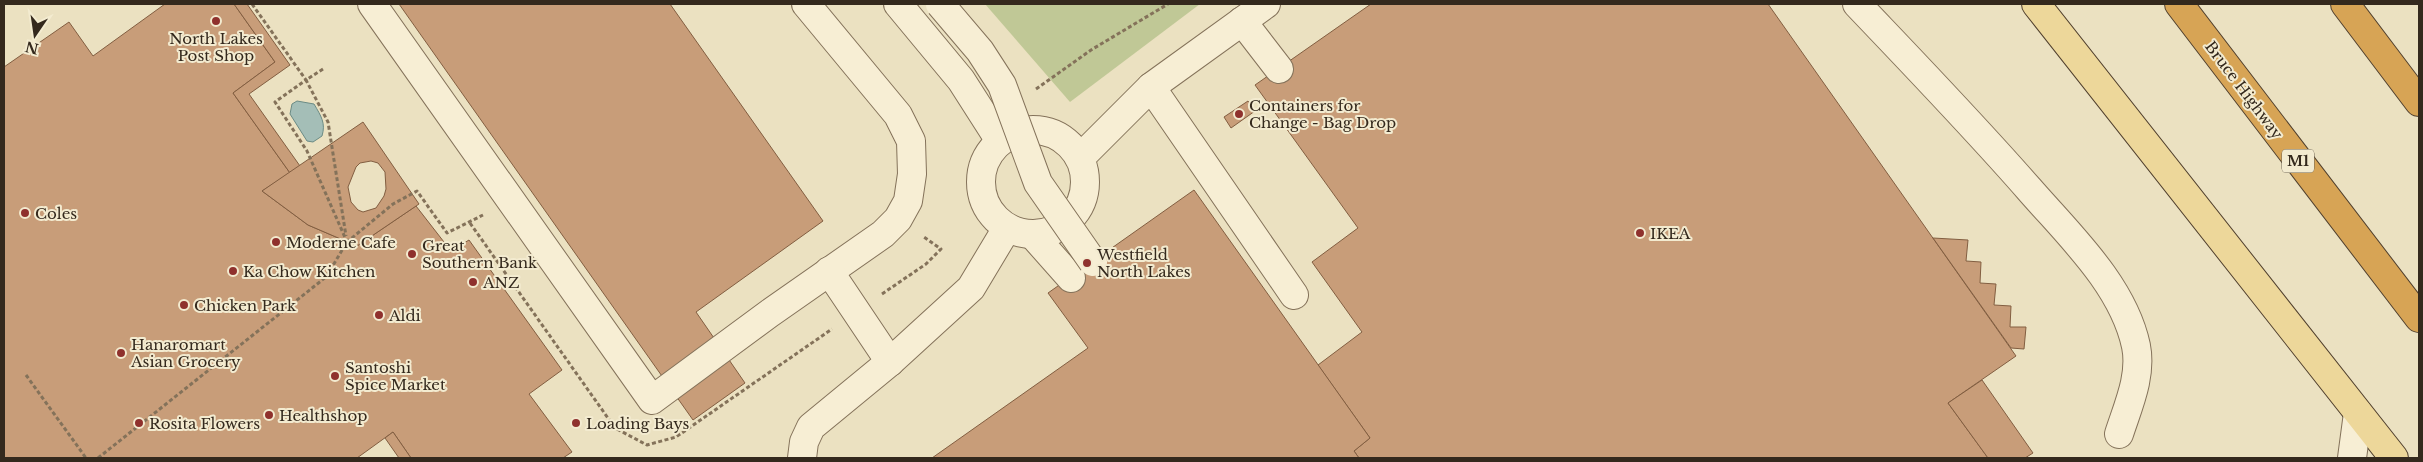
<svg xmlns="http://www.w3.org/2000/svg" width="2423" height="462" font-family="'Libre Baskerville',serif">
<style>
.green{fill:#c0c896}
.water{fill:#a4beb7;stroke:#6b8b85}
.building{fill:#c89d79;stroke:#825e41;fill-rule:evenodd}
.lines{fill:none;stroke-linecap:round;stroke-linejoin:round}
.minor-casing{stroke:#84725a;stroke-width:30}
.major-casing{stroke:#51402e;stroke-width:30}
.highway-casing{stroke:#51402e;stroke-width:30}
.path{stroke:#84725a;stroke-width:3;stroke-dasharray:4 2.5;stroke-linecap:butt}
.minor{stroke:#f7eed4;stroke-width:28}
.major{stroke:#edd79a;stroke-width:28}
.highway{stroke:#d7a455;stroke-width:28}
.minor-bridge-casing{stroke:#84725a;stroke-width:30;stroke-linecap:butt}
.minor-bridge{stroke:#f7eed4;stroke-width:28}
.poi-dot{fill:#8f312d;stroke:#f3ebd0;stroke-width:2}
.labels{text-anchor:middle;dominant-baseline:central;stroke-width:4;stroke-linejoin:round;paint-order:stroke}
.shield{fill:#f3ebd0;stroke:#6d6353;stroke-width:1}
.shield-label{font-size:14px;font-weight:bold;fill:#34291d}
.poi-label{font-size:15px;fill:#34291d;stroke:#f3ebd0;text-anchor:start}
.street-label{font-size:15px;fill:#34291d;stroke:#f3ebd0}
</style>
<rect width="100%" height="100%" fill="#ebe1c1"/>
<!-- green -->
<path class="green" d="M985 4H1200L1070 102Z"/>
<!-- water -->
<path class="water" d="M297 101 314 104C321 116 326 123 322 136L313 142 307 141 290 114 292 104Z"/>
<!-- building -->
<g class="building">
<path d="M165 4H234L275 62 233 93 290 173 262 191 308 225 357 246 416 206 451 251 469 240 562 370 529 394 572 452 563 458H411L393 432 357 458H4V67L69 22 93 56Z"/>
<path d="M234 4H247L290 65 249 94 300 166 290 173 233 93 275 62Z"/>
<path d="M399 4H670L823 221 696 312 745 383 693 420Z"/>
<path d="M1371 4H1768L2016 356 1948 403 1988 458H1359L1354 451 1370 438 1318 365 1362 332 1312 262 1358 228 1255 85Z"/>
<path d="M1248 101 1255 111 1231 128 1224 117Z"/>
<path d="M363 122 419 204 357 246 308 225 262 191ZM371 161 378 163 385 172 386 189 384 196 376 208 363 212 358 210 351 202 348 187 356 167 360 163Z"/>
<path d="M1194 190 1370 438 1354 451 1359 458H932L1088 348 1048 293Z"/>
<path d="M1933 238 1968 240 1966 261 1981 262 1980 283 1996 284 1994 305 2011 306 2010 327H2026L2024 349 2011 348Z"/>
<path d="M1982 380 2033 453 2025 458H1988L1948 403Z"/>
<path d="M393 432 411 458H399L385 438Z"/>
</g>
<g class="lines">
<defs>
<g id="minor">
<path d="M372 4 652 400 770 313 883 234 898 219 908 201 912 174 911 141 898 115 806 4"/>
<path d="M898 4 961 80 1000 141"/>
<path d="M1857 4C1915 65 1973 125 2029 189 2069 235 2123 285 2136 346 2142 376 2128 406 2119 434"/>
<path d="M1242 21 1279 69"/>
<path d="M1151 87 1294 295"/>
<circle cx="1033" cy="182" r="52"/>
<path d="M1080 158 1151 87 1266 4"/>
<path d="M1032 234 1071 278"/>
<path d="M829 271 890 362"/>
<path d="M802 458 804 442 811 427 890 362 971 288 1007 228"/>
<path d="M2352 458 2358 413"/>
</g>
<path id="major" d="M2036 4 2394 458"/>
<g id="highway">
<path d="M2179 4 2419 318"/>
<path d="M2345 4 2419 102"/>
</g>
</defs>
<!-- minor casing -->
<use href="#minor" class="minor-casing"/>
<!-- major casing -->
<use href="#major" class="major-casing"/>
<!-- highway casing -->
<use href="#highway" class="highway-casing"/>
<!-- path -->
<g class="path">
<path d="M252 4 306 80 275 102 307 151 347 242"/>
<path d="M323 69 306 80 328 122 346 236"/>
<path d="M1036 89 1091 50 1168 4"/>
<path d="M470 223 615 428 647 445 676 437 832 329"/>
<path d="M882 294 926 264 941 249 924 237"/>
<path d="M26 375 86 458"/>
<path d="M98 458 326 277 347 242 393 204 417 191 447 233 483 215"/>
</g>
<!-- minor -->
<use href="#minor" class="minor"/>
<!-- major -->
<use href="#major" class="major"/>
<!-- highway -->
<use href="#highway" class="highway"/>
<defs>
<path id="minor-bridge" d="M940 4 980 51 1002 85 1038 183 1093 262"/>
</defs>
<!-- minor-bridge casing -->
<use href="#minor-bridge" class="minor-bridge-casing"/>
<!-- minor-bridge -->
<use href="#minor-bridge" class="minor-bridge"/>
</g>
<!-- markers -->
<g class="poi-dot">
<circle cx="216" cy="21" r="5"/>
<circle cx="1239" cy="114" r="5"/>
<circle cx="25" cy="213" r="5"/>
<circle cx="1640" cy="233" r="5"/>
<circle cx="276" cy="242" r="5"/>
<circle cx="412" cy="254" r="5"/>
<circle cx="1087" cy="263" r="5"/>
<circle cx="233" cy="271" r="5"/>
<circle cx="473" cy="282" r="5"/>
<circle cx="184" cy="305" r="5"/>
<circle cx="379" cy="315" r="5"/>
<circle cx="121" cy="353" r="5"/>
<circle cx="335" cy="376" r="5"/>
<circle cx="269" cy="415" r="5"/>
<circle cx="139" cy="423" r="5"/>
<circle cx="576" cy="423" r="5"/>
</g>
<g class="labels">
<!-- shield labels -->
<rect class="shield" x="2282" y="149.5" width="32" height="23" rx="4"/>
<g class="shield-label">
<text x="2298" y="161">M1</text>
</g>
<!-- poi labels -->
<g class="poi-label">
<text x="216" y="38" text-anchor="middle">North Lakes<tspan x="216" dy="17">Post Shop</tspan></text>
<text x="1249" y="105">Containers for<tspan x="1249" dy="17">Change - Bag Drop</tspan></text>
<text x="35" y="213">Coles</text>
<text x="1650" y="233">IKEA</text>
<text x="286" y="242">Moderne Cafe</text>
<text x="422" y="245">Great<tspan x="422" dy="17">Southern Bank</tspan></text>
<text x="1097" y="254">Westfield<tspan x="1097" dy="17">North Lakes</tspan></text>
<text x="243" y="271">Ka Chow Kitchen</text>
<text x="483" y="282">ANZ</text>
<text x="194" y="305">Chicken Park</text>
<text x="389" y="315">Aldi</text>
<text x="131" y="344">Hanaromart<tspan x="131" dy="17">Asian Grocery</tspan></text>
<text x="345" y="367">Santoshi<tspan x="345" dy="17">Spice Market</tspan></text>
<text x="279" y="415">Healthshop</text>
<text x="149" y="423">Rosita Flowers</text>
<text x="586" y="423">Loading Bays</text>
</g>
<!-- street labels -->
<g class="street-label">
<text transform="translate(2244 90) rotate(53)">Bruce Highway</text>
</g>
</g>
<!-- border -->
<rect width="2423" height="462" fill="none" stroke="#34291d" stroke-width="10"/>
<!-- north arrow -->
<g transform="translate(35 35) rotate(193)" stroke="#f3ebd0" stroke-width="4" paint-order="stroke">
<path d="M0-4L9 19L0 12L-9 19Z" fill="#34291d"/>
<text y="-8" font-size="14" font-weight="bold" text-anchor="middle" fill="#34291d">N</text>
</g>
</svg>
